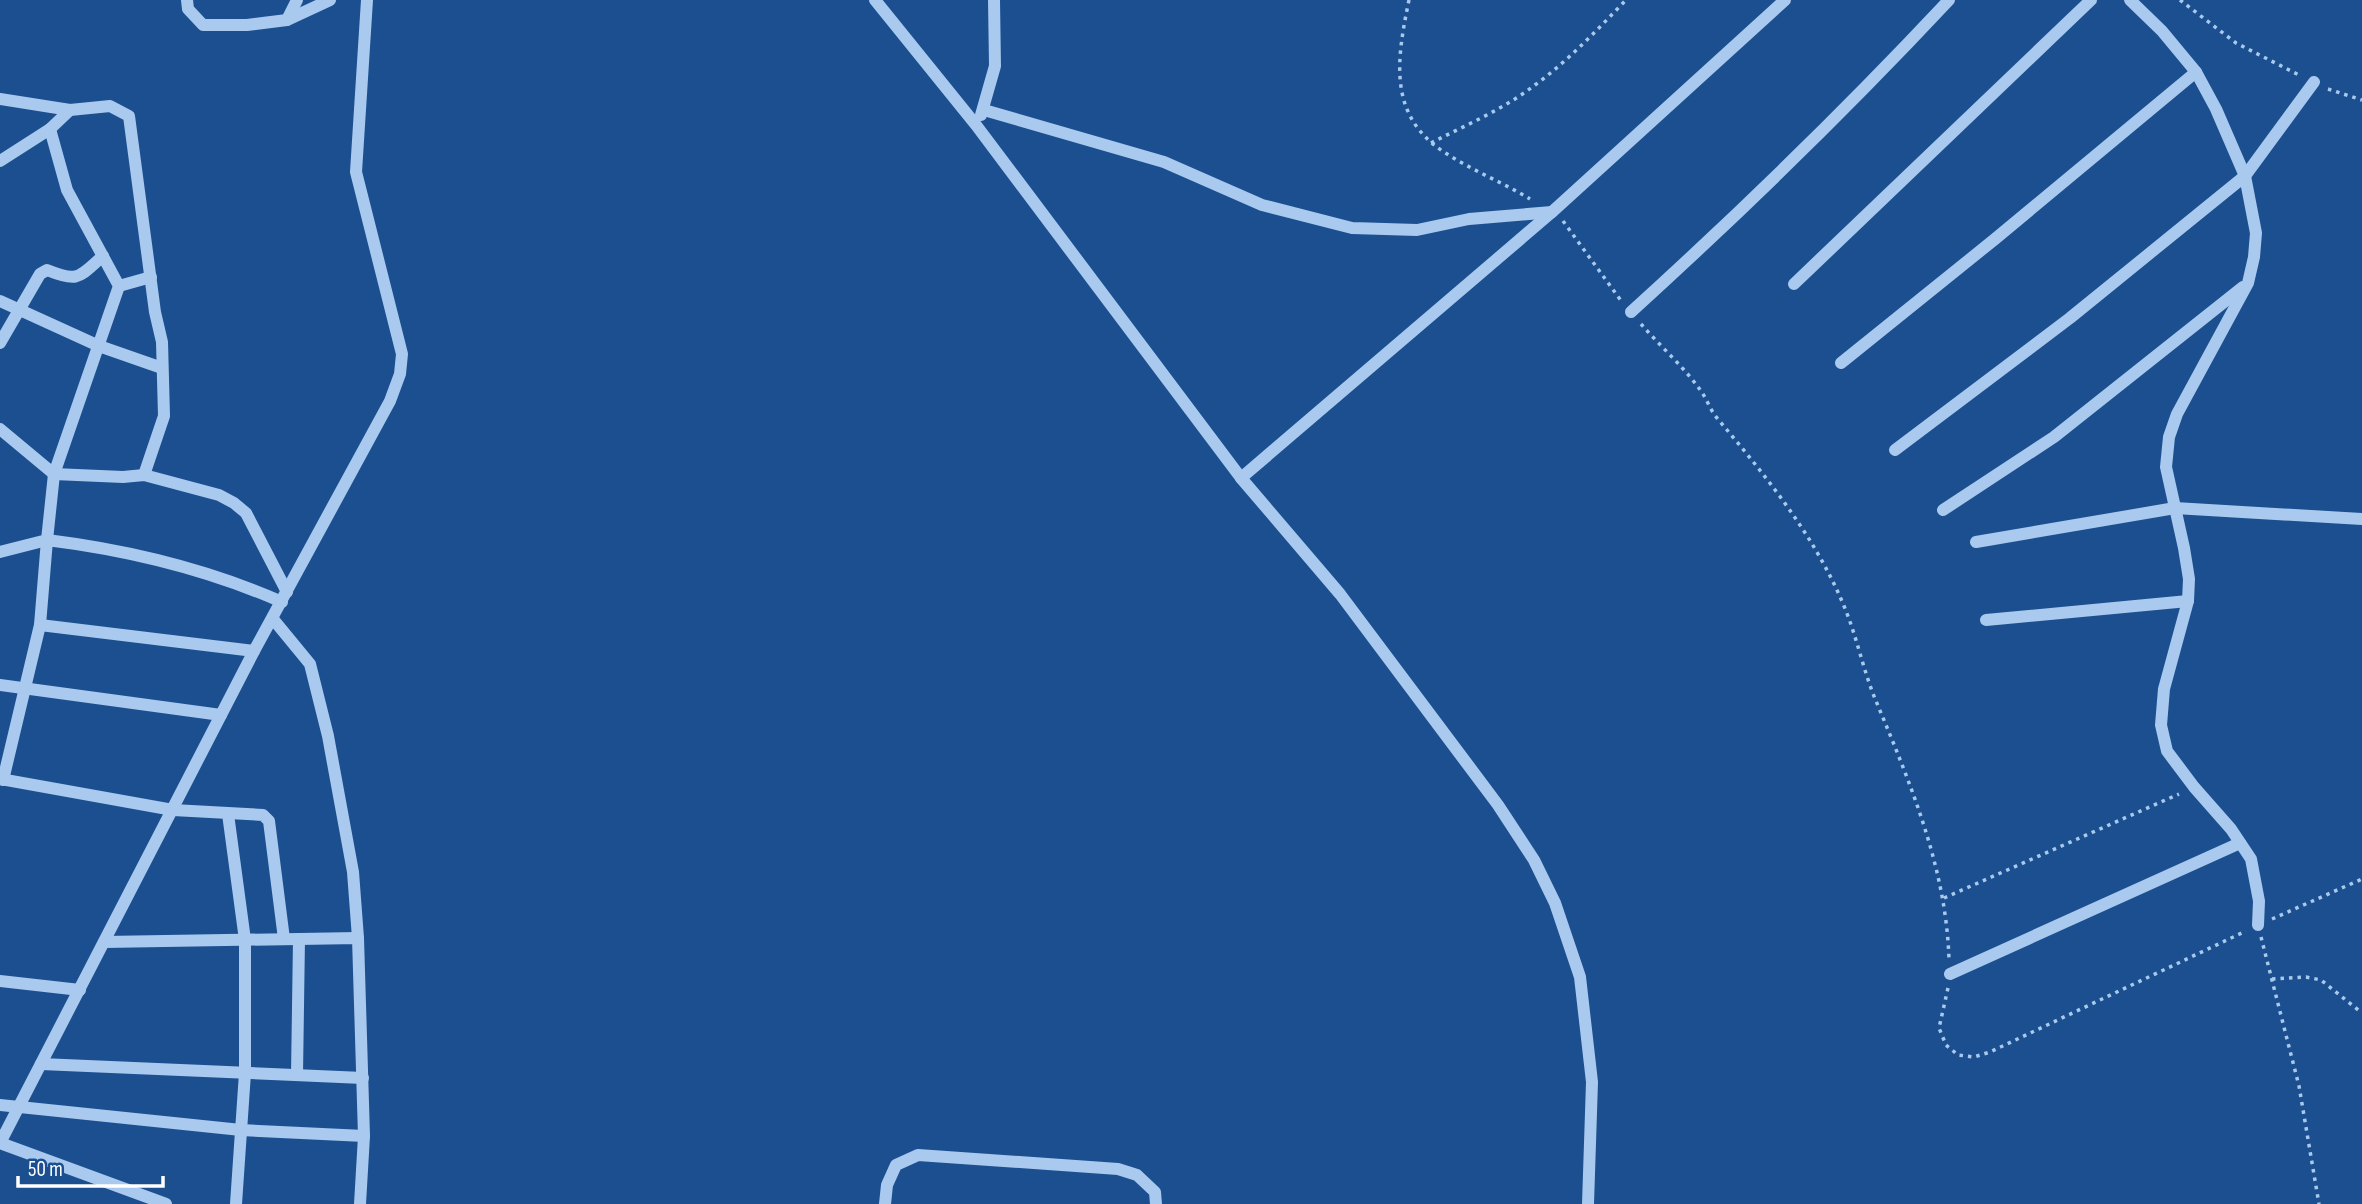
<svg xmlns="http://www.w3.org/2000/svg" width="2362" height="1204" font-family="'Sofia Sans Condensed',sans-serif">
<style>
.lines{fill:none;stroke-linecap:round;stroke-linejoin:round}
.path{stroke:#a9c9ee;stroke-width:3.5;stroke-dasharray:3.5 5;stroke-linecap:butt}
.minor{stroke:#a9c9ee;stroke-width:12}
</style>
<rect width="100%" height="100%" fill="#1b4f8f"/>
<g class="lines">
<!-- path -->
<g class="path">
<path d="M1409 0C1397 58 1387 115 1444 152 1471 170 1502 182 1530 199"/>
<path d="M2180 0 2236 43 2299 75"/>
<path d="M2328 89 2362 100"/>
<path d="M1431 143C1466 125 1504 109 1535 85 1569 60 1597 30 1626 0"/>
<path d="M1563 221 1622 302"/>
<path d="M1641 324C1660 346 1684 367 1701 391 1707 399 1710 410 1717 418 1765 475 1815 536 1844 606 1857 637 1863 670 1876 701 1911 785 1946 868 1949 959"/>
<path d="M1944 898 2179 794"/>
<path d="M2272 919 2362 879"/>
<path d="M2261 937 2299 1086 2319 1204"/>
<path d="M2272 979 2306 977 2321 980 2362 1013"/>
<path d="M1948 988 1939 1028 1946 1045 1958 1055 1974 1057 1990 1052 2246 931"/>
</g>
<!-- minor -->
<g class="minor">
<path d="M187 0 188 9 203 25H247L287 20 330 0"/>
<path d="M875 0 976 125 1241 478 1340 594 1498 805 1534 860 1555 903 1580 977 1592 1082 1588 1204"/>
<path d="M2130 0 2162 31 2196 72 2216 109 2245 176 2256 233 2254 257 2248 283 2177 414 2169 437 2166 467 2184 548 2189 579 2188 601 2164 689 2161 725 2167 751 2194 787 2231 829 2251 859 2259 901 2258 925"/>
<path d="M287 20 297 0"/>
<path d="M0 99 70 110 110 106 129 116 155 312 162 342 164 416 144 475"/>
<path d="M984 110 1164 162 1262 205 1352 228 1417 230 1469 219 1552 212"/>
<path d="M981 115 995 66 994 0"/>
<path d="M0 161 50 129 70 110"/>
<path d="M1794 284 2091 0"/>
<path d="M119 286 151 277"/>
<path d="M0 301 99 346 162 368"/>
<path d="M1631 312C1741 212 1847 109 1949 0"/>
<path d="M0 343 40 274 47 270C79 283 79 277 103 256"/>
<path d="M1841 363 1995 239 2196 72"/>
<path d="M0 429 54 474 119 286 67 190 50 129"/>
<path d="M1895 450 2070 318 2245 176 2314 82"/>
<path d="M1241 478 1552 212 1785 0"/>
<path d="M1943 510 2054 437 2243 287"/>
<path d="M1976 542 2175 508 2362 519"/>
<path d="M0 552 47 540 54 474 123 477 144 475 219 495 234 503 246 513 287 592"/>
<path d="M273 619 310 664 328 736 353 872 358 938"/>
<path d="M1986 620 2188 601"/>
<path d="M40 625 254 651"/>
<path d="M0 685 221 715"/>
<path d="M0 779 173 810 263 815 269 821 284 939"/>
<path d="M3 780 40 625 47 540C128 550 207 569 282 602"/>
<path d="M228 814 245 940V1073L236 1204"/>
<path d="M104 942 358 938 364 1136"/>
<path d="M1950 974 2240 843"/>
<path d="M0 981 80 990"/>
<path d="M41 1064 363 1078"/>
<path d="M297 1075 299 939"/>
<path d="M0 1105 241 1130 364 1136 360 1204"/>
<path d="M0 1143 254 651 390 401 400 374 402 354 356 172 367 0"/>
<path d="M0 1143 166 1204"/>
<path d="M885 1204 887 1185 896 1165 918 1155 1118 1169 1137 1175 1155 1192 1156 1204"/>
</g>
</g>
<!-- scale -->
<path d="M18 1176v10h145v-10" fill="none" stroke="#ffffff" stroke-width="3.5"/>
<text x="28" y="1176" font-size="21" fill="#ffffff" stroke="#1b4f8f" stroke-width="5" paint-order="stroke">50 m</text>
</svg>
